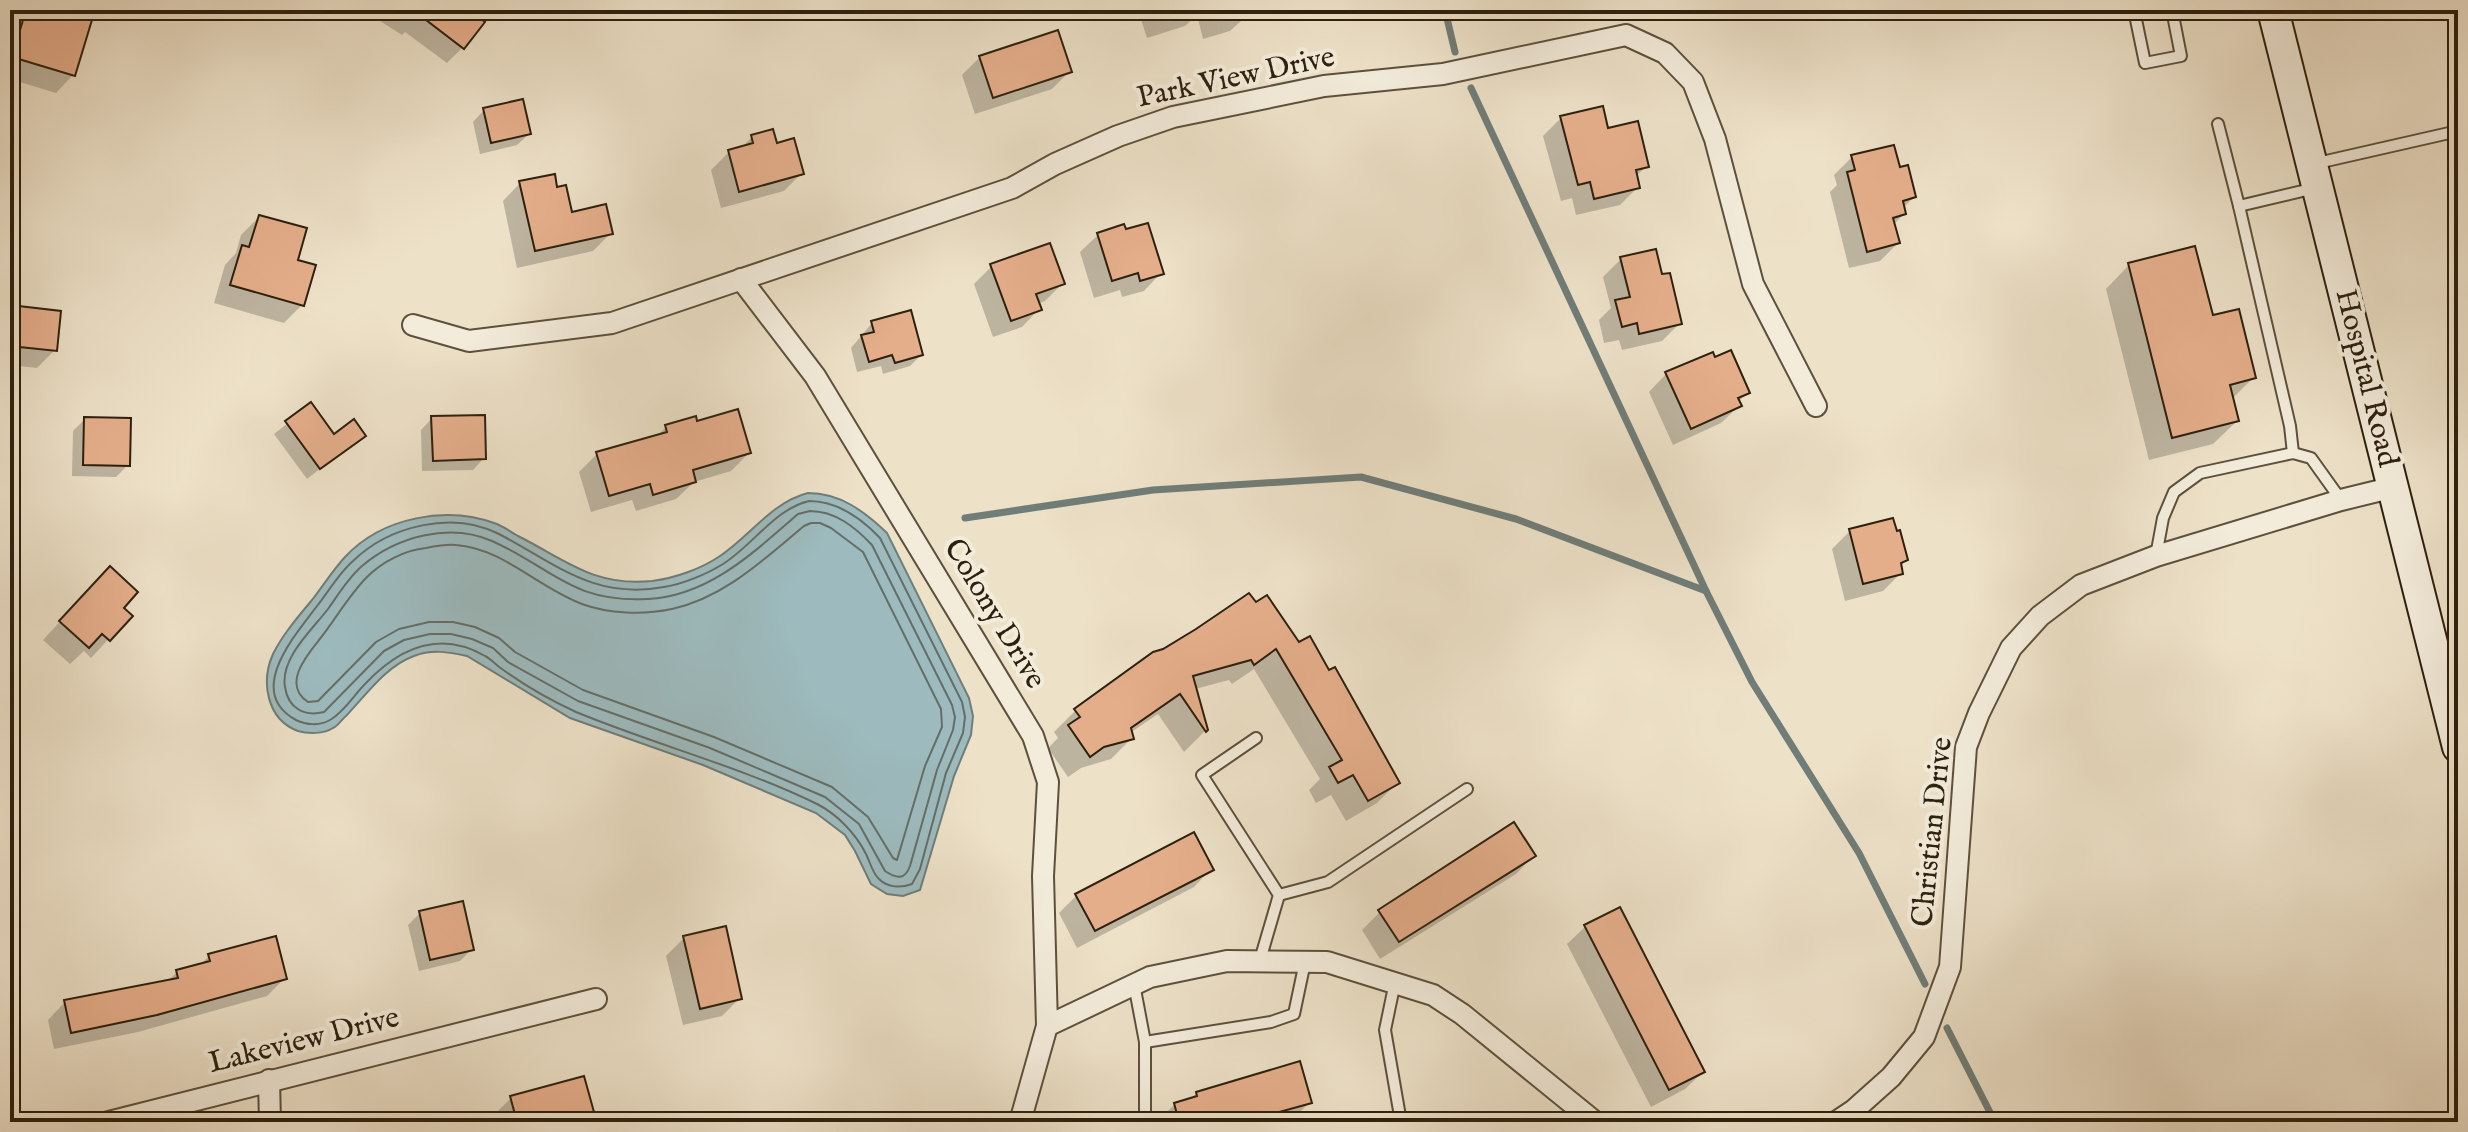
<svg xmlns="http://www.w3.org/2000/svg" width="2468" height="1132" font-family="'IM FELL English',serif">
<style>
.water{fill:#9dbbbf;stroke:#707d78;stroke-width:2}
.shadow{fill:#0003}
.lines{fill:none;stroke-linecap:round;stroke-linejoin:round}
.shore{stroke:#656e66;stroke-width:2}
.stream{stroke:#707d78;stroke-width:7}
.building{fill:#e5ae8b;stroke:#2d200e;stroke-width:2}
.lane-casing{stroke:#5d503c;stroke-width:14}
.street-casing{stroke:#5d503c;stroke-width:24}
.secondary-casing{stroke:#2d200e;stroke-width:34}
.lane{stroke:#f3ecdb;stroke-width:10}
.street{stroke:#f3ecdb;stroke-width:20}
.secondary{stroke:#f3ecdb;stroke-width:30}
.labels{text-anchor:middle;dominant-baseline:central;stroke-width:8;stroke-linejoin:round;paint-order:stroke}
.street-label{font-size:30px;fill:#2d200e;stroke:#f3ecdb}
</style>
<rect width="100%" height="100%" fill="#ede1c8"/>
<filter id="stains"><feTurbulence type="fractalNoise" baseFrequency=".0025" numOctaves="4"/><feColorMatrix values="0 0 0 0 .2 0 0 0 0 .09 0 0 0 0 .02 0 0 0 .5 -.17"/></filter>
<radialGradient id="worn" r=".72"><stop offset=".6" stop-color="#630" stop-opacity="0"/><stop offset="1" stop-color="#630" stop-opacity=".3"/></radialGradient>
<!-- water -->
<path class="water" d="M808 493C840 493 864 511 887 533L969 698 973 716 971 735 954 776 920 890 903 896 887 894 871 884 855 851 845 835 816 813 703 765 570 718 467 656C449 652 432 649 414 656 386 666 366 695 346 716 342 719 338 726 333 728 324 734 308 734 298 731 266 719 261 681 273 654 283 634 298 617 312 600 323 586 333 570 345 557 382 517 447 505 497 524 504 527 511 532 518 536 566 560 594 587 652 581 675 578 701 569 720 556 750 536 772 502 808 493Z"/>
<!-- shadow -->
<g class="shadow">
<path d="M16 10H84L73 75 56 93 10 79V25Z"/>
<path d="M363 10H467L463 47 447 63 405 32 402 35Z"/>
<path d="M1138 10H1240L1242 20 1230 31 1203 39 1197 15 1185 26 1147 38Z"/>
<path d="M980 57 1070 71 1052 89 975 114 962 75Z"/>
<path d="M484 110 529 134 517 145 480 154 473 122Z"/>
<path d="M1561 118 1647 166 1635 177 1638 187 1620 205 1576 215 1572 198 1561 201 1543 136Z"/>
<path d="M752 137 775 146 802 173 784 191 721 208 711 170 729 152 740 149Z"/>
<path d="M1852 157 1898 169 1914 197 1903 208 1904 214 1893 225 1898 243 1880 261 1849 268 1830 192 1837 185 1834 175Z"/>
<path d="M520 183 556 189 571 214 611 233 593 251 517 268 503 201Z"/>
<path d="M259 217 295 261 302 305 284 323 214 303 225 265 236 253 241 235Z"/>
<path d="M1098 235 1161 273 1144 291 1122 297 1120 290 1094 298 1080 252Z"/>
<path d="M1621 259 1661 277 1680 323 1662 341 1622 350 1619 340 1604 343 1599 320 1611 308 1603 277Z"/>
<path d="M2129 265 2212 318 2254 377 2231 400 2237 421 2213 444 2149 460 2106 289Z"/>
<path d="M992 266 1063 283 1045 301 1037 304 1039 309 1022 327 993 337 974 284Z"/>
<path d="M10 307 55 350 37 368 10 365Z"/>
<path d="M872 323 921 355 910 366 883 374 881 366 857 372 851 348Z"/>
<path d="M1666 374 1748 392 1738 402 1739 406 1721 423 1673 445 1649 392Z"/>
<path d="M311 405 333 436 363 435 307 479 274 434Z"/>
<path d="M432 418 484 458 473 470 422 471 421 430Z"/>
<path d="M85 419 128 465 116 477 72 476 73 431Z"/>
<path d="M696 423 749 453 731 471 694 482 676 499 636 511 632 500 591 512 579 472 597 454 656 437 666 427Z"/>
<path d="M1850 531 1906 560 1900 566 1901 573 1883 591 1845 601 1832 549Z"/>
<path d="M92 587 130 616 91 658 84 651 70 664 43 640Z"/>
<path d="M1249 595 1398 782 1377 803 1346 821 1331 795 1316 803 1309 790 1320 779 1254 669 1232 684 1229 680 1195 689 1206 730 1184 752 1158 714 1130 733 1132 738 1111 759 1081 768 1068 777 1048 748 1058 738 1054 732 1076 710Z"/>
<path d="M1533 856 1516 874 1380 959 1362 930 1380 912Z"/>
<path d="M1211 869 1194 887 1077 948 1059 913 1077 895Z"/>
<path d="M420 913 472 949 460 961 419 971 408 925Z"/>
<path d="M1585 927 1703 1072 1685 1089 1651 1107 1567 944Z"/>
<path d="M684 938 740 998 722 1016 683 1025 666 956Z"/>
<path d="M209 956 285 978 267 996 138 1032 54 1049 48 1020 65 1002 167 982 177 972 199 966Z"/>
<path d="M1197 1093 1309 1103 1292 1120 1286 1122H1157L1175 1104 1190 1100Z"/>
<path d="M511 1098 592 1111 581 1122H495L493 1116Z"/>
</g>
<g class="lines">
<!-- shore -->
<g class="shore">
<path d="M809 501C838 501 861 518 880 538L962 702 965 717 963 733 946 773 920 869 912 884C901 888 888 888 879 879 873 874 870 862 866 854 856 834 837 814 817 804 739 766 656 745 576 712 552 701 524 685 502 669 496 665 491 659 485 656 438 629 398 649 365 684 354 695 344 712 330 720 320 726 306 725 296 720 244 692 296 634 317 606 329 591 339 573 353 561 389 526 453 510 499 534 556 564 594 600 664 587 683 584 707 574 723 564 753 545 775 509 809 501Z"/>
<path d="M810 511C835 511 855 527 872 545L952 705 955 717 953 730 937 770 910 866C905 880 897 879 885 871L859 824 825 797 710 748 578 701 508 662 493 648 472 639 451 634H430L404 640 384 651 324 712C304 717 288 708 285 687 280 658 312 630 328 609 338 595 348 578 362 566 396 537 449 522 492 541 554 569 572 603 648 599 709 596 754 552 798 514Z"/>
<path d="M811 523H820L831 528 863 552 941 709 942 727 925 766 897 860 893 858 868 817 832 787 714 737 583 690 515 652 499 638 475 627 453 622H429L399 629 376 642 318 701 308 702C282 685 306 656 319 640 335 620 349 595 367 577 382 562 405 550 426 548 436 546 446 544 456 545 502 548 539 588 582 604 609 614 643 615 672 609 725 597 764 559 804 526Z"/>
</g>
<!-- stream -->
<g class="stream">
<path d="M1445 10 1455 52"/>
<path d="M1471 88 1706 591 1752 682 1859 853 1925 984"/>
<path d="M965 518 1153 490 1361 477 1516 519 1706 591"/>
<path d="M1947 1028 1995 1122"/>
</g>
</g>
<!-- building -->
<g class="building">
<path d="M26 10H95L75 76 12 57Z"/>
<path d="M413 10H470L485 22 464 49Z"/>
<path d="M1058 30 1072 72 993 98 979 56Z"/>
<path d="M523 99 531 134 491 143 483 108Z"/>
<path d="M1603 106 1608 128 1638 121 1649 167 1636 170 1640 188 1594 199 1590 182 1578 185 1560 116Z"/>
<path d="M773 129 777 143 794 138 804 174 739 192 728 150 753 143 751 135Z"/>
<path d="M1894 145 1900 167 1908 165 1916 197 1903 201 1906 214 1893 218 1900 243 1867 252 1847 172 1855 170 1851 155Z"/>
<path d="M555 174 557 187 566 185 572 212 606 204 613 234 535 251 519 181Z"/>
<path d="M259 215 307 228 298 260 316 265 304 306 230 285 242 245 249 247Z"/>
<path d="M1148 223 1164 274 1140 281 1138 273 1112 281 1097 233 1124 224 1126 229Z"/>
<path d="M1050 243 1065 284 1036 294 1042 310 1011 321 990 264Z"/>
<path d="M2195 246 2213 315 2239 309 2256 378 2230 385 2239 421 2172 438 2128 263Z"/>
<path d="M1656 249 1662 274 1670 273 1682 324 1639 334 1637 323 1622 327 1615 300 1630 297 1620 257Z"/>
<path d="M10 305 61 311 57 351 10 346Z"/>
<path d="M911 310 923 355 895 363 892 355 869 362 861 335 874 332 871 321Z"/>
<path d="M1731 350 1750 393 1738 398 1742 406 1691 429 1665 372 1713 352 1715 357Z"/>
<path d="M311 402 334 434 354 419 366 436 320 469 285 421Z"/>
<path d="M738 409 751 453 693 470 696 482 653 495 650 484 609 496 596 452 667 432 665 425 696 416 697 421Z"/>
<path d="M485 415 486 459 433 461 431 416Z"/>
<path d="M84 417 131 418 130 466 83 465Z"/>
<path d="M1893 518 1897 531 1900 530 1908 560 1901 563 1903 574 1863 584 1849 529Z"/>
<path d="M110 566 138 592 124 608 133 616 110 641 102 634 89 648 59 621Z"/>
<path d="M1249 593 1256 602 1267 595 1299 642 1310 636 1329 670 1335 667 1400 783 1368 801 1353 775 1338 783 1329 767 1342 760 1276 649 1254 665 1251 660 1193 676 1208 730 1206 732 1180 694 1131 728 1134 739 1104 747 1090 757 1068 725 1080 717 1074 709 1153 652 1163 649 1196 629Z"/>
<path d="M1514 822 1536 856 1399 942 1378 910Z"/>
<path d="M1194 832 1214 870 1095 931 1075 894Z"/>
<path d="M463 901 474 950 430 960 419 911Z"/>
<path d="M1620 907 1705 1072 1669 1090 1584 925Z"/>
<path d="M726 926 742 999 700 1009 683 936Z"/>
<path d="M276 936 287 979 157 1015 71 1033 64 1000 178 978 176 970 210 961 208 954Z"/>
<path d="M1300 1061 1312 1103 1243 1122H1179L1174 1103 1197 1096 1196 1092Z"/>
<path d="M584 1076 594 1112 556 1122H517L510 1096Z"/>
</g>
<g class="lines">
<defs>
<g id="lane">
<path d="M2134 10 2145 63 2181 56 2172 10"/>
<path d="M2218 124 2239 206 2315 188"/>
<path d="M2313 164 2458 131"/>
<path d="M2239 206 2290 426 2293 453"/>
<path d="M2156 556 2163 518 2174 492 2200 473 2293 453 2311 458 2341 500"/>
<path d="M1256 738 1202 775 1279 895 1260 960"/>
<path d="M1279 895 1328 882 1467 789"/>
<path d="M1395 982 1385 1030 1401 1122"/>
<path d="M1134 984 1145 1042V1122"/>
<path d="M1145 1042 1271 1022 1294 1014 1305 962"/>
</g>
<g id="street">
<path d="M741 279 815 376 1033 736 1048 782 1043 876 1047 1026"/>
<path d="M413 325 469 341 612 323 1012 188 1055 164 1118 136 1173 117 1324 86 1443 74 1626 35 1665 53 1693 82 1715 139 1753 284 1816 406"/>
<path d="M269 1080 270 1122"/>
<path d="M109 1122 596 999"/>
<path d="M1020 1122 1047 1026 1150 977 1227 961 1327 962 1433 995 1462 1014 1595 1122"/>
<path d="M1836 1122 1854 1110 1891 1077 1924 1037 1950 967 1966 747 1979 713 2011 648 2040 616 2081 585 2156 556 2341 500 2394 487"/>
</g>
<path id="secondary" d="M2273 10 2458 747"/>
</defs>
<!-- lane casing -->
<use href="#lane" class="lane-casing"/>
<!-- street casing -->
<use href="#street" class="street-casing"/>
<!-- secondary casing -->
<use href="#secondary" class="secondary-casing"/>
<!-- lane -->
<use href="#lane" class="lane"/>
<!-- street -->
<use href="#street" class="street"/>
<!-- secondary -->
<use href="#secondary" class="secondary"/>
</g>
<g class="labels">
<!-- street labels -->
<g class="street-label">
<text transform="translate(1236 78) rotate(-12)">Park View Drive</text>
<text transform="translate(2366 378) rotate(76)">Hospital Road</text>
<text transform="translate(994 614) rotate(59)">Colony Drive</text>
<text transform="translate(1933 832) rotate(-84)">Christian Drive</text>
<text transform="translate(304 1041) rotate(-14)">Lakeview Drive</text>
</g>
</g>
<!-- margin -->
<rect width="2468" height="1132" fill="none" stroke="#ede1c8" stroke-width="40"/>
<rect x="12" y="12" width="2444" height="1108" fill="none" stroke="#2d200e" stroke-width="4"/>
<rect x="20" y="20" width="2428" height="1092" fill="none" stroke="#2d200e" stroke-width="2"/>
<rect width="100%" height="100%" filter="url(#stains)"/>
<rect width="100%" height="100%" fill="url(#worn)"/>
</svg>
